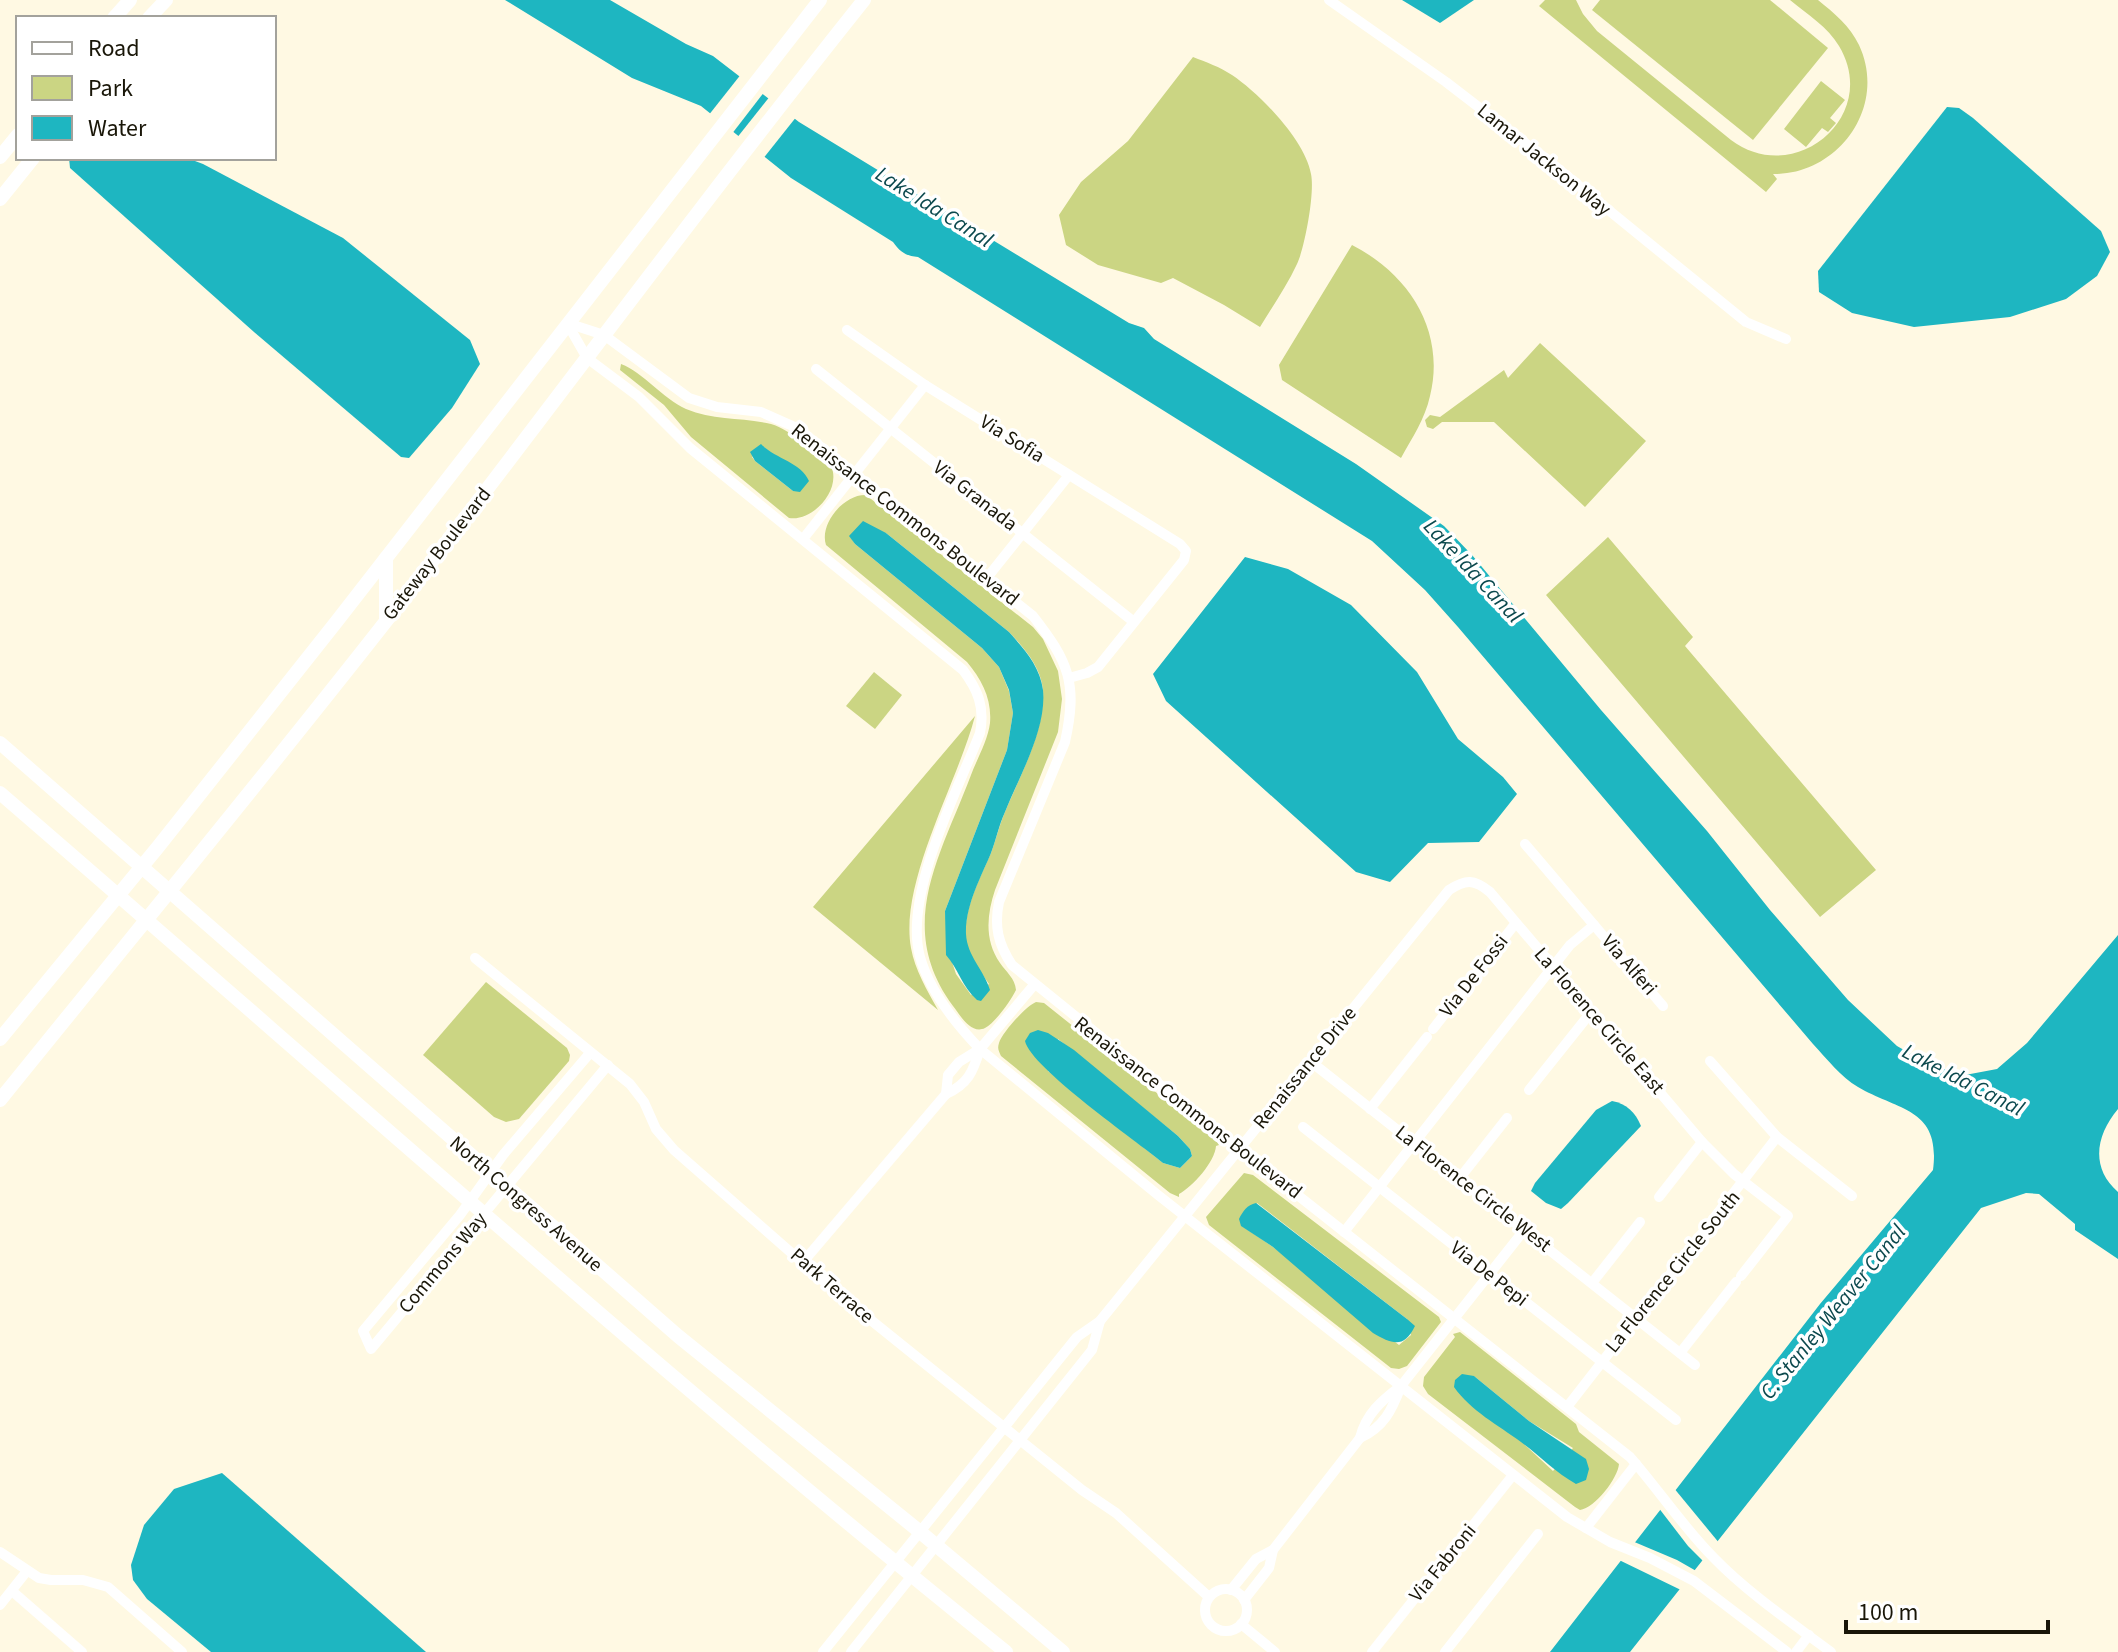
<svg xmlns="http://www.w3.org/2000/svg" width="2118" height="1652" font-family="'Source Sans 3',sans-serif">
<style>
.green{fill:#cbd583;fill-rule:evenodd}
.water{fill:#1eb6c1}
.pier{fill:#fff9e3}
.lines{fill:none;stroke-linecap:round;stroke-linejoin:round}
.street{stroke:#fff;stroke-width:10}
.secondary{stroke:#fff;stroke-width:14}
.labels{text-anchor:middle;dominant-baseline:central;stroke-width:7;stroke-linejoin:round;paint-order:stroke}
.street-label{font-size:20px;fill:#191608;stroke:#fff}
.water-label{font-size:22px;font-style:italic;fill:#0c494e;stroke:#fff}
</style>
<rect width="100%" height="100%" fill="#fff9e3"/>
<!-- green -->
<g class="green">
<path d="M1545 0H1576L1583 14 1597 31 1731 140C1795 188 1881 116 1839 46 1828 27 1807 14 1790 0H1818C1834 13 1850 26 1859 45 1888 107 1838 175 1773 174L1777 179 1766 192 1539 6Z"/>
<path d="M1600 0H1770L1828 48 1753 140 1592 10Z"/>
<path d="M1193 57C1206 62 1220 67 1232 75 1259 93 1305 140 1311 174 1315 192 1305 247 1297 264 1287 286 1272 307 1260 327L1224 305 1173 278 1161 283 1098 265 1066 245 1059 215 1081 182 1128 141Z"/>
<path d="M1821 81 1845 100 1830 118 1836 123 1828 132 1822 128 1806 147 1784 129Z"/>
<path d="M1352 245C1409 274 1446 331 1430 396 1425 419 1412 438 1401 458L1282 380 1279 365Z"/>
<path d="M1540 343 1646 441 1585 507 1494 422H1442L1433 429 1427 427 1425 420 1430 415 1440 417 1504 370 1508 378Z"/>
<path d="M621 364C644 373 662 398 686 409 714 421 742 417 771 424 792 430 813 453 831 466 842 489 813 522 789 518L691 437 664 405 620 370ZM764 447C780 465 794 457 806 483L801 490 793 491 755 461 752 457Z"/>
<path d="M866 495 1033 627 1043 639 1058 671 1062 699 1058 732 995 890C987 914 984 940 1000 963 1006 972 1015 978 1016 990 1011 1000 996 1022 985 1028 971 1035 960 1015 953 1006 894 926 941 855 971 775 977 759 988 740 990 723 992 699 982 680 967 662L826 545C819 524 844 494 866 495ZM886 533 1009 632C1024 648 1041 667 1043 690 1045 732 1020 775 1005 812 999 826 996 840 991 853 980 878 962 912 966 941 969 957 980 971 989 984L971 995 956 974 952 962 945 911 1007 750 1013 713 1009 691 999 667 982 648 855 544 850 536Z"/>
<path d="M1608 537 1693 637 1685 646 1876 870 1820 917 1546 595Z"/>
<path d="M874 672 902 695 875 729 846 706Z"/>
<path d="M975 716C958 782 899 882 911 948 915 970 927 990 938 1010L813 907Z"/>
<path d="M486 982 567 1048 570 1055 569 1061 519 1119 506 1122 494 1117 423 1055Z"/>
<path d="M1036 1002 1044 1003 1217 1141 1219 1145 1216 1146C1215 1162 1192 1187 1179 1194V1197L1170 1193 1001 1056C999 1051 997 1049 999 1043 1002 1033 1026 1006 1036 1002ZM1058 1039 1178 1136 1190 1149 1192 1156 1180 1168 1163 1163 1048 1071Z"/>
<path d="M1244 1173 1253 1175 1439 1317 1441 1322 1407 1366 1399 1369 1391 1368 1209 1225 1206 1217ZM1257 1203 1407 1319 1411 1335 1399 1345 1273 1247 1242 1226Z"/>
<path d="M1460 1332 1576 1424 1579 1432 1619 1464C1618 1478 1595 1508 1580 1510L1575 1507 1428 1394 1423 1386 1424 1377 1455 1337 1453 1334ZM1474 1376 1529 1421 1573 1448 1553 1471 1525 1445Z"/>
</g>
<!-- water -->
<g class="water">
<path d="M505 0H610L686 44 713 56 799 122 1129 323 1144 328 1154 339 1356 464 1444 526 1472 555 1601 710 1707 831 1770 910 1848 1000 1897 1046 1930 1065 1965 1075 1997 1069 2027 1043 2118 935V1109C2096 1135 2090 1168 2118 1192V1259L2075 1230V1224L2039 1194 2026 1193 1981 1208 1630 1652H1550L1820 1304 1933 1170C1941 1108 1899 1111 1858 1087 1841 1077 1827 1059 1813 1044L1458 627 1425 590 1372 541 918 257C906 256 900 252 893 242L791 178 701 106 632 78Z"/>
<path d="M1402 0H1474L1440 23Z"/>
<path d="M1947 107 1959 108 1973 118 2101 231 2110 252 2097 276 2066 299 2010 317 1914 327 1852 313 1819 292 1818 271Z"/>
<path d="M69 158H187L203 164 343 238 470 340 480 364 452 408 409 458 401 457 254 332 70 168Z"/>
<path d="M761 444C775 459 801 462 809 481L800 492 793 491 755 461 750 452Z"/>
<path d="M863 521 886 533 1009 632C1024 649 1040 666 1043 690 1047 729 1019 777 1005 812 999 825 996 840 991 853 981 877 965 906 966 934 967 956 984 970 990 990L981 1001 977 1000C962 987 958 968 946 955L945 911 1007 750 1013 713 1009 690 999 667 982 648 855 544 849 536Z"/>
<path d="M1245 557 1288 569 1351 605 1417 672 1458 739 1503 777 1517 794 1479 842 1428 843 1390 882 1356 872 1166 701 1153 674Z"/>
<path d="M1038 1030 1048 1033 1074 1050 1178 1136 1190 1149 1192 1156 1180 1168 1163 1163C1137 1141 1031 1068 1025 1041L1030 1033Z"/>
<path d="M1612 1101C1627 1104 1635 1112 1641 1126L1568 1203 1561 1209 1546 1203 1531 1191 1535 1183 1596 1110Z"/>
<path d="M1256 1203 1407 1319 1415 1326C1404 1349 1392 1344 1373 1333L1273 1247 1241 1226 1239 1219C1243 1211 1247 1205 1256 1203Z"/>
<path d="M1462 1374 1474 1376 1529 1421 1586 1459 1589 1469 1586 1480 1576 1484C1555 1472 1540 1456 1521 1442 1498 1425 1471 1411 1454 1387L1455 1380Z"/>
<path d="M222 1473 426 1652H211L147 1599 133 1580 131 1565 144 1525 174 1489Z"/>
</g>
<!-- pier -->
<g class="pier">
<path d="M742 73 765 91 731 135 708 116Z"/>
<path d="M771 95 797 116 762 160 736 139Z"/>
<path d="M1673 1487 1720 1544 1705 1563 1688 1546 1658 1507Z"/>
<path d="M1632 1541 1677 1560 1698 1572 1683 1591 1617 1559Z"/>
</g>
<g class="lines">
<!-- street -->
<g class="street">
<path d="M1329 0 1446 82 1541 155 1746 322 1786 339"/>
<path d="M567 323 604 335 689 398 717 407 761 412 797 428 1033 616C1069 662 1078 684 1065 742L999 902C994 926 998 944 1012 965L1258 1164 1630 1457C1659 1490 1683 1527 1714 1558 1748 1593 1792 1623 1831 1652"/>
<path d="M567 323 587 358 639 397 690 448 963 670C978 690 985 707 980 733 957 792 903 895 920 957 930 992 955 1023 980 1049L1158 1195 1567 1517 1610 1542 1650 1558 1694 1581 1787 1652"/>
<path d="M847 330 925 385 1180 544 1186 551 1184 560 1098 667 1087 673 1069 678"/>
<path d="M816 369 1134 622"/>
<path d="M803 539 925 385"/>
<path d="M986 579 1069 475"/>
<path d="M1594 925 1663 1006"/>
<path d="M475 958 630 1084 644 1102 656 1129 674 1150 836 1292 1082 1490 1116 1513 1209 1597"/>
<path d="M1433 1029 1515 924"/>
<path d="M590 1053 503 1155 460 1215 363 1331 371 1349 608 1065"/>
<path d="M1310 1061 1695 1365"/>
<path d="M1710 1061 1777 1137 1852 1196"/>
<path d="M1529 1090 1592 1011"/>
<path d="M946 1094 948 1075 959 1062 980 1049 1034 985"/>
<path d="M1370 1109 1427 1037"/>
<path d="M1303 1127 1676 1420"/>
<path d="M1459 1179 1507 1118"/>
<path d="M1659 1197 1702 1142"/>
<path d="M1344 1232 1570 945 1594 925 1525 844"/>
<path d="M803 1262 946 1094C968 1084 973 1072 980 1049"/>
<path d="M1592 1283 1640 1222"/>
<path d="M1680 1353 1736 1282"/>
<path d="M1567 1407 1777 1137"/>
<path d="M1360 1438C1366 1414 1381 1401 1401 1386L1525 1229"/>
<path d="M1586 1528 1636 1464"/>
<path d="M0 1552 39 1578 51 1580H83L108 1587 182 1652"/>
<circle cx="1226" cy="1610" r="21"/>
<path d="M1231 1590 1256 1559 1273 1550 1360 1438C1384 1427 1392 1410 1401 1386"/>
<path d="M12 1591 82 1652"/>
<path d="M1244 1600 1269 1568 1273 1550"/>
<path d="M0 1605 27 1571"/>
<path d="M1241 1624 1275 1652"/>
<path d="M823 1652 1077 1337 1100 1321 1449 890C1466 879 1474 879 1490 892L1702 1142 1734 1174 1788 1216 1741 1276"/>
<path d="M851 1652 1092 1350 1100 1321"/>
<path d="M1372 1652 1513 1475"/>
<path d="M1445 1652 1538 1534"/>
<path d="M1796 1652 1809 1635"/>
</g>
<!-- secondary -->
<g class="secondary">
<path d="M114 18 130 0"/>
<path d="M149 18 166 0"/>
<path d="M0 157 18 135"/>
<path d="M0 199 33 158"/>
<path d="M386 620V558"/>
<path d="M0 743 678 1336 919 1531 1063 1652"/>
<path d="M0 793C334 1081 662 1376 1006 1652"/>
<path d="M0 1039 158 847 337 621 820 0"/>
<path d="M0 1100C134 934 270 770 401 602 555 401 706 198 864 0"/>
</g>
</g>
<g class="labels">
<!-- street labels -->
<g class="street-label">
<text transform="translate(1544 160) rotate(39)">Lamar Jackson Way</text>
<text transform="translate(1012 439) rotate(32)">Via Sofia</text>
<text transform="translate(975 496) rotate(38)">Via Granada</text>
<text transform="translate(905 515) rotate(38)">Renaissance Commons Boulevard</text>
<text transform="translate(437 554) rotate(-52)">Gateway Boulevard</text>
<text transform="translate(1629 965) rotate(49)">Via Alferi</text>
<text transform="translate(1474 976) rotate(-52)">Via De Fossi</text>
<text transform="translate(1599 1021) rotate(49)">La Florence Circle East</text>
<text transform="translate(1305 1068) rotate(-51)">Renaissance Drive</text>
<text transform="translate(1188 1108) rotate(38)">Renaissance Commons Boulevard</text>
<text transform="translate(1473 1189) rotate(38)">La Florence Circle West</text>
<text transform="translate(526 1204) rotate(41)">North Congress Avenue</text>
<text transform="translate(443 1263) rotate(-50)">Commons Way</text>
<text transform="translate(1673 1272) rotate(-51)">La Florence Circle South</text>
<text transform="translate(1489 1274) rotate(38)">Via De Pepi</text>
<text transform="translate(832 1286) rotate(41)">Park Terrace</text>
<text transform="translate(1443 1563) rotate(-51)">Via Fabroni</text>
</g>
<!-- water labels -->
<g class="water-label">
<text transform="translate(934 207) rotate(32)">Lake Ida Canal</text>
<text transform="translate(1473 571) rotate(47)">Lake Ida Canal</text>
<text transform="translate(1963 1080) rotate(27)">Lake Ida Canal</text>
<text transform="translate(1833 1312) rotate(-51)">C. Stanley Weaver Canal</text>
</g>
</g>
<!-- legend -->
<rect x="16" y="16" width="260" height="144" fill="#ffffff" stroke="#a3a29c" stroke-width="2"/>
<rect x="32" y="42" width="40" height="12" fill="#ffffff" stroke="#a3a29c" stroke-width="2"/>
<text x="88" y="56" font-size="24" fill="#191608">Road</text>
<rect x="32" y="76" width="40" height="24" fill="#cbd583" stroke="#a3a29c" stroke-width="2"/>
<text x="88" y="96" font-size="24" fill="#191608">Park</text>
<rect x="32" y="116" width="40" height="24" fill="#1eb6c1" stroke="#a3a29c" stroke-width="2"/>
<text x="88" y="136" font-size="24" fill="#191608">Water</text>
<!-- scale -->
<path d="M1846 1620v12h202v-12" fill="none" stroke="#191608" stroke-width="4"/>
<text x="1858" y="1620" font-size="24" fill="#191608" stroke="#ffffff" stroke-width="6" paint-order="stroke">100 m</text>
</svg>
